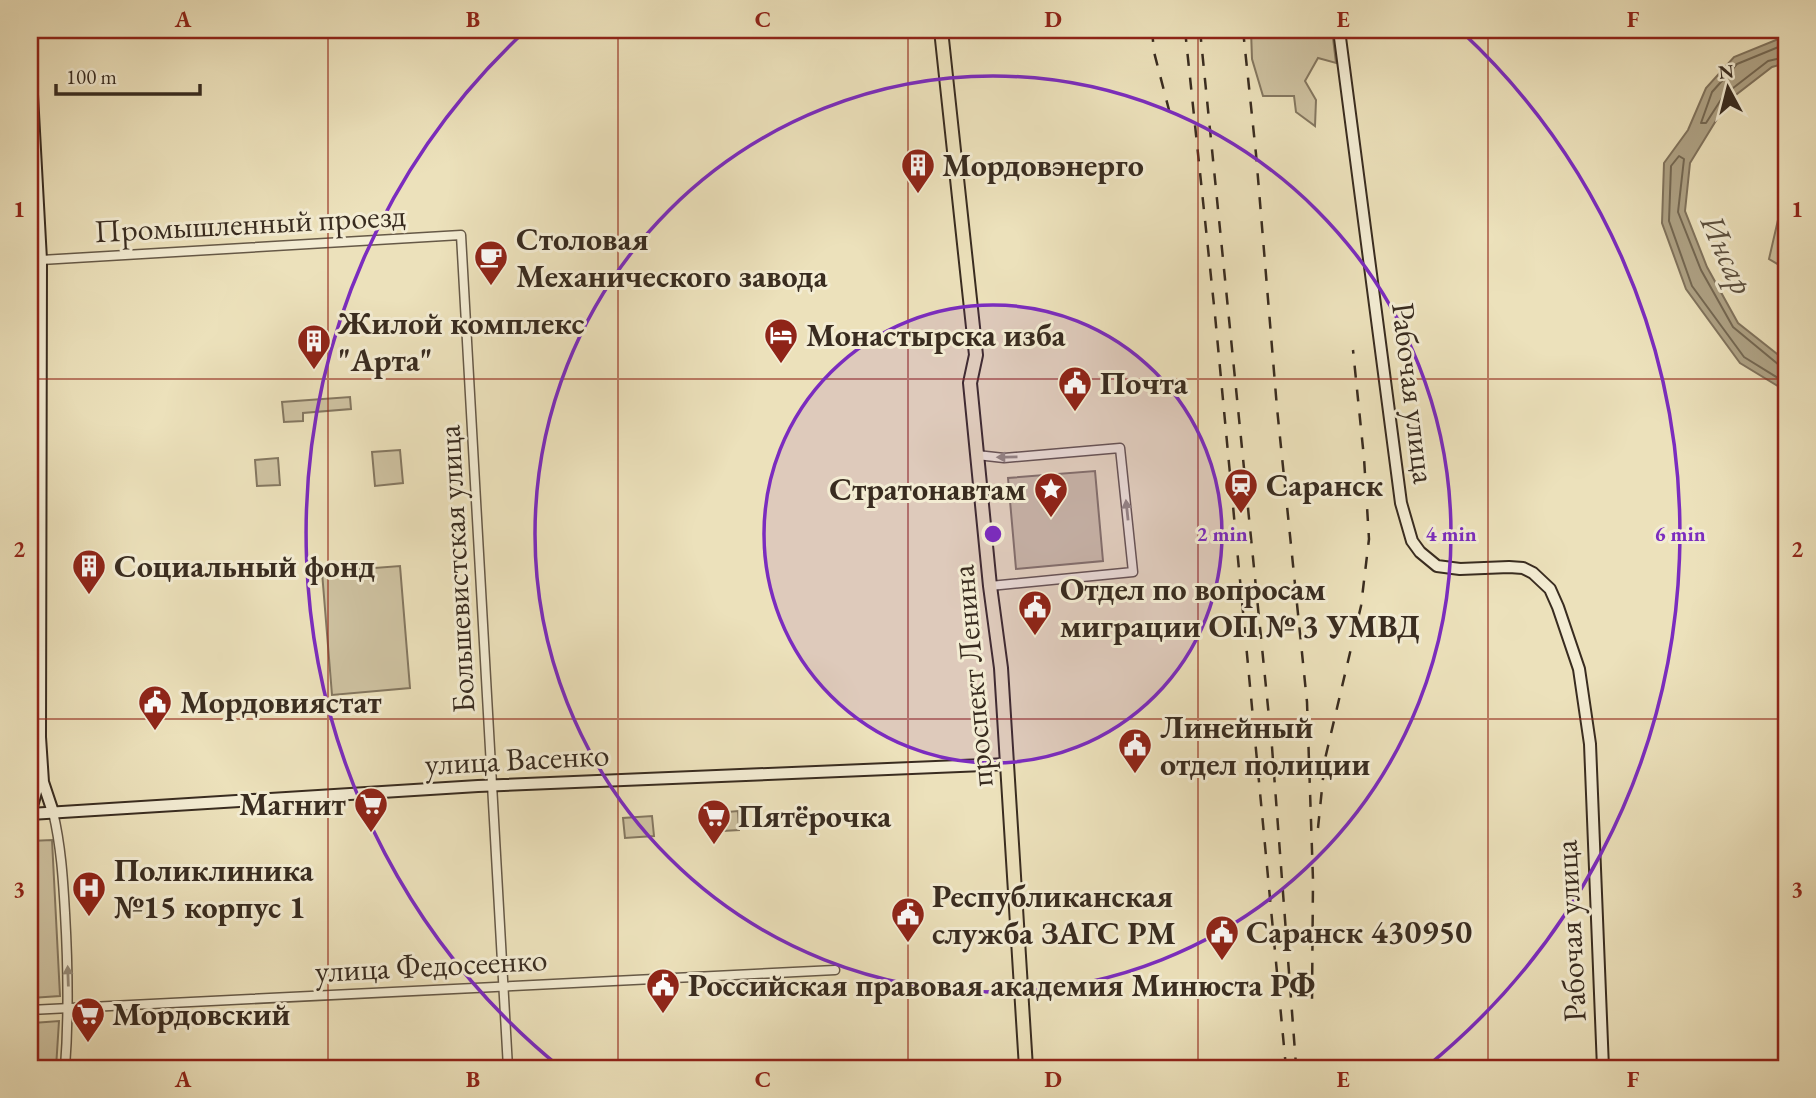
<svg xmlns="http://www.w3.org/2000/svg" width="1816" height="1098" viewBox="0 0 1816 1098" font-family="'EB Garamond',serif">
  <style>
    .green { fill: #cec2a1; stroke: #847760; stroke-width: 2 }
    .water { fill: #afa386; stroke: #80735d; stroke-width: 2 }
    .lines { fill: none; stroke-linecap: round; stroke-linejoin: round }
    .shore { stroke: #746853; stroke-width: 2 }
    .street-casing { stroke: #665947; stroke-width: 11 }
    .secondary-casing { stroke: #392c20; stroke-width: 14 }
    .primary-casing { stroke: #392c20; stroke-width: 16 }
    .street { stroke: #f3ecd3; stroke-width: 8 }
    .secondary { stroke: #f3ecd3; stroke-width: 10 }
    .primary { stroke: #ece1bb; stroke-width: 12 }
    .rail { stroke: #392c20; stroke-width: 2.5; stroke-dasharray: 12 12; stroke-linecap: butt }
    .oneway { fill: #968c7a }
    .grid { fill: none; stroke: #8f2418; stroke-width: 2; stroke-opacity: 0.55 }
    .ring { fill: none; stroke: #7b2cbf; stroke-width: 3.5 }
    .labels { text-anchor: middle; stroke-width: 6; stroke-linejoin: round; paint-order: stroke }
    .poi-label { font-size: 32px; font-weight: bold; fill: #392c20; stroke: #f3ecd3; text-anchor: start }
    .street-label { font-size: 32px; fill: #392c20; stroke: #f3ecd3 }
    .water-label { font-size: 33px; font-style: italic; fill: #5c503f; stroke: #f3ecd3 }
    .centre { fill: #7b2cbf; stroke: #f3ecd3; stroke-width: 3.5 }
    .ring-label { font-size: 21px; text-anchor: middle; font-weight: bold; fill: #7b2cbf; stroke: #f3ecd3; stroke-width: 6; stroke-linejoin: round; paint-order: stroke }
    .neatline { fill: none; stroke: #8f2418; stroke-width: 2.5 }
    .grid-label { font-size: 23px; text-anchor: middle; font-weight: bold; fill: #8f2418 }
  </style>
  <rect width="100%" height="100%" fill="#ece1bb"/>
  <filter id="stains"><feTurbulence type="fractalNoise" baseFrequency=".00286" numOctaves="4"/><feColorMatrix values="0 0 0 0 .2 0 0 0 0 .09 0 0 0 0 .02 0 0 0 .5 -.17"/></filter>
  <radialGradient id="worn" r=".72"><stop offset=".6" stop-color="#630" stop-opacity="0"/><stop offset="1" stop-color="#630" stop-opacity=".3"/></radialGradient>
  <g class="green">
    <path d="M1251 30H1332L1336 63 1318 58 1305 81 1316 100 1315 126 1296 112 1294 96H1263L1252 59Z"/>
    <path d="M1786 185V269L1769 259Z"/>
    <path d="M350 397 351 409 303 413V421L284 422 282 402Z"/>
    <path d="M400 450 403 483 375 486 372 452Z"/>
    <path d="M278 458 280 485 257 486 255 460Z"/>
    <path d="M1095 471 1103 561 1016 569 1008 478Z"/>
    <path d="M400 566 410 688 332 695 322 572Z"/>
    <path d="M738 811 739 830 706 832 705 814Z"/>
    <path d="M652 816 654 836 625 838 623 818Z"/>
    <path d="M52 840 60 996 31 998 30 841Z"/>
    <path d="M59 1021 56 1068H31L33 1023Z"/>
  </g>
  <path class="water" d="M1786 36V63L1772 67 1728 101 1690 163 1685 211 1707 267 1738 323 1786 361V391L1740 363 1686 289 1662 223 1664 163 1688 130 1706 88 1734 57Z"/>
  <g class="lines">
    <g class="shore">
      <path d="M1786 44 1737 64 1712 92 1701 123H1706L1724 95 1768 61 1786 57"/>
      <path d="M1786 366 1779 365 1733 327 1701 270 1678 212 1684 159 1679 156 1671 166 1669 221 1692 286 1744 357 1786 383"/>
    </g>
    <g class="street-casing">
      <g id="street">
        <path d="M41 260 461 235 508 1068"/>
        <path d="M977 455 1004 458 1120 448 1133 572 990 586"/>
        <path d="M53 812C61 846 63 878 65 913 68 965 69 1016 65 1068"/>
        <path d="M30 1010 835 970"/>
      </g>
    </g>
    <g class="secondary-casing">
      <g id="secondary">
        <path d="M1339 30 1401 503 1412 541 1420 552 1437 566 1460 569 1509 567 1523 568 1533 573 1550 589 1558 607 1579 669 1590 744 1603 1068"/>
        <path d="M30 58 41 260 40 737 43 782 53 812"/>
        <path d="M30 814 478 786 1008 764"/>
        <path d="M30 814 40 777"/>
      </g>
    </g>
    <g class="primary-casing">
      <path id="primary" d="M941 30 976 355 970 383 990 586 1001 668 1026 1068"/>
    </g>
    <use href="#street" class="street"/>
    <use href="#secondary" class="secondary"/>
    <use href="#primary" class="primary"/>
    <g class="rail">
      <path d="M1152 30 1154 52 1169 110"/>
      <path d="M1185 30 1215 315 1286 1068"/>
      <path d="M1200 30 1272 747 1296 1065"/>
      <path d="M1243 30 1256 154 1277 408 1307 702 1313 880 1312 1002"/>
      <path d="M1318 828 1325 759 1361 606 1369 539 1364 458 1353 350"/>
    </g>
  </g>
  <defs><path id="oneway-solid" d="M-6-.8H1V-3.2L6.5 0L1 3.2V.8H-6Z" transform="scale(1.75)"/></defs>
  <g class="oneway">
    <use href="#oneway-solid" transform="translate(1007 457) rotate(179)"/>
    <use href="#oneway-solid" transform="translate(1127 510) rotate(-96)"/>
    <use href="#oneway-solid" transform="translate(68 976) rotate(-92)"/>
  </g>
  <path class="grid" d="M328 30V1068M618 30V1068M908 30V1068M1198 30V1068M1488 30V1068M30 379H1786M30 719H1786"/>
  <circle cx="993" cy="534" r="229" fill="#7b2cbf" fill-opacity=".12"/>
  <g class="ring">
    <circle cx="993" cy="534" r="229"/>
    <circle cx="993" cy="534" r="458"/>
    <path d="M561 1068A687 687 0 0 1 524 32M1462 32A687 687 0 0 1 1425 1068"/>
  </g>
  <defs>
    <g id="building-pin" transform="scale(1.75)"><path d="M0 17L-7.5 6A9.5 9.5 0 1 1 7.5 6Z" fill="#8f2418" stroke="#f3ecd3"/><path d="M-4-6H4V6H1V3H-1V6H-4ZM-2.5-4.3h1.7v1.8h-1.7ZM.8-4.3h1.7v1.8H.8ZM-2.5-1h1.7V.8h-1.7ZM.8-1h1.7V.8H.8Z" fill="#fff"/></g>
    <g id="cafe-pin" transform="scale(1.75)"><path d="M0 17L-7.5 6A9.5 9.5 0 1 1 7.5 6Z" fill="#8f2418" stroke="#f3ecd3"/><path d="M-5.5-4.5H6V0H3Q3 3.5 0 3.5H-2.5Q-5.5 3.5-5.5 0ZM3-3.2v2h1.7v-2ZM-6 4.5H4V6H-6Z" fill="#fff"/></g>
    <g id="hotel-pin" transform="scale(1.75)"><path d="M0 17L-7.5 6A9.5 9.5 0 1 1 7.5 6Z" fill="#8f2418" stroke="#f3ecd3"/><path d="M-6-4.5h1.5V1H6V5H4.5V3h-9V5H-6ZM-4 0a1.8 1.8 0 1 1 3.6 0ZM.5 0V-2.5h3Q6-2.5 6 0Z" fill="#fff"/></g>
    <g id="civic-pin" transform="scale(1.75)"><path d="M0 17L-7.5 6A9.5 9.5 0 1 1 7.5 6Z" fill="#8f2418" stroke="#f3ecd3"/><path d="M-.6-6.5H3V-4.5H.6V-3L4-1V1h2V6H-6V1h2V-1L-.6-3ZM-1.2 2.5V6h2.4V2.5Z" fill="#fff"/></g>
    <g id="station-pin" transform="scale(1.75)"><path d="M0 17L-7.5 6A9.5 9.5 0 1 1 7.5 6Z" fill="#8f2418" stroke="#f3ecd3"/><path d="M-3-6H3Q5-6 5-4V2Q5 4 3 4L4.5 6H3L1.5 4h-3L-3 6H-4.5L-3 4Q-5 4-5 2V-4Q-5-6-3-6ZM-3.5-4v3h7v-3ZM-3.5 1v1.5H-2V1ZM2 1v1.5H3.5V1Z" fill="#fff"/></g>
    <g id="sight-pin" transform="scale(1.75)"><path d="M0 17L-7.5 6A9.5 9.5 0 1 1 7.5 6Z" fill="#8f2418" stroke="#f3ecd3"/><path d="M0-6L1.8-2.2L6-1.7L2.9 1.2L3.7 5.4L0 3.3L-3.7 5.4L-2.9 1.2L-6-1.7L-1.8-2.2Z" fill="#fff"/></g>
    <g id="supermarket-pin" transform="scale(1.75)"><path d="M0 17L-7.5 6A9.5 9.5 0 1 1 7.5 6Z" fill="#8f2418" stroke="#f3ecd3"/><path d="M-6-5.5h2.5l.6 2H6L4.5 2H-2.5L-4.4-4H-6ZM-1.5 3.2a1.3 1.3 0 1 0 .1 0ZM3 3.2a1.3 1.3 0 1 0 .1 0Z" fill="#fff"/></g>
    <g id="hospital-pin" transform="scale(1.75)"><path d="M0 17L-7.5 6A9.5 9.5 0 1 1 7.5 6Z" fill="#8f2418" stroke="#f3ecd3"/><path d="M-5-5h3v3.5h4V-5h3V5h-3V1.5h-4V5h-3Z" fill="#fff"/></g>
  </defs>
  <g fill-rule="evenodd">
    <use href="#building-pin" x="918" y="165"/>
    <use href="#cafe-pin" x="491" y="257"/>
    <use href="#hotel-pin" x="781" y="335"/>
    <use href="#building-pin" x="314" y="341"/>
    <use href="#civic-pin" x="1075" y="383"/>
    <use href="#station-pin" x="1241" y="485"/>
    <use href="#sight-pin" x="1051" y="489"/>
    <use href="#building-pin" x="89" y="566"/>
    <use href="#civic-pin" x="1035" y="607"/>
    <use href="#civic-pin" x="155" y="702"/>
    <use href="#civic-pin" x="1135" y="745"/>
    <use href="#supermarket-pin" x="371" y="804"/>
    <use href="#supermarket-pin" x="714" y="816"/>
    <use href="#hospital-pin" x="89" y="888"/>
    <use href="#civic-pin" x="908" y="914"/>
    <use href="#civic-pin" x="1222" y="932"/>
    <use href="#civic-pin" x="663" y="985"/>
    <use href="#supermarket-pin" x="88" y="1014"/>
  </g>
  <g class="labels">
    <g class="poi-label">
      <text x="942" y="176">Мордовэнерго</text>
      <text x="516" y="250">Столовая<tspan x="516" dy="37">Механического завода</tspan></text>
      <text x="338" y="334">Жилой комплекс<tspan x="338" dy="37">"Арта"</tspan></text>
      <text x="806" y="346">Монастырска изба</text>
      <text x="1100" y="394">Почта</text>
      <text x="1266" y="496">Саранск</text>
      <text x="1026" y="500" text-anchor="end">Стратонавтам</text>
      <text x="114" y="577">Социальный фонд</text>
      <text x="1060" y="600">Отдел по вопросам<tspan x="1060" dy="37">миграции ОП № 3 УМВД</tspan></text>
      <text x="180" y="713">Мордовиястат</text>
      <text x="1160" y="738">Линейный<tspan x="1160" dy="37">отдел полиции</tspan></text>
      <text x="346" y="815" text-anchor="end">Магнит</text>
      <text x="738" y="827">Пятёрочка</text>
      <text x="114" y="881">Поликлиника<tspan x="114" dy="37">№15 корпус 1</tspan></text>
      <text x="932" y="907">Республиканская<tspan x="932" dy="37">служба ЗАГС РМ</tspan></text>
      <text x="1246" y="943">Саранск 430950</text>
      <text x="688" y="996">Российская правовая академия Минюста РФ</text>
      <text x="112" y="1025">Мордовский</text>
    </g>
    <g class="street-label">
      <text transform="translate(250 223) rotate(-3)" y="11">Промышленный проезд</text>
      <text transform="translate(1414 393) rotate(83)" y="11">Рабочая улица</text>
      <text transform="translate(456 569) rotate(-93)" y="11">Большевистская улица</text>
      <text transform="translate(972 676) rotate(-95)" y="11">проспект Ленина</text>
      <text transform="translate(517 759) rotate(-3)" y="11">улица Васенко</text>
      <text transform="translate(1570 931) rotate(-93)" y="11">Рабочая улица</text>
      <text transform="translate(431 965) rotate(-3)" y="11">улица Федосеенко</text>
    </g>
    <g class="water-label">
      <text transform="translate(1728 254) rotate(66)" y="12">Инсар</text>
    </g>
  </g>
  <circle cx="993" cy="534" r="10" class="centre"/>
  <g class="ring-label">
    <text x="1222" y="541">2 min</text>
    <text x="1451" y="541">4 min</text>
    <text x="1680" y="541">6 min</text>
  </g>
  <rect width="1816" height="1098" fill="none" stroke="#ece1bb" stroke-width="77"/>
  <g transform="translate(1728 88) rotate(353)" stroke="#f3ecd3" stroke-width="5" paint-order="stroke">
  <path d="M0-5L12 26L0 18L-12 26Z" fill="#392c20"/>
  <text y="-10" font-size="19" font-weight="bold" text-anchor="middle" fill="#392c20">N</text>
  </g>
  <path d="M56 84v10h144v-10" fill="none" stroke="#392c20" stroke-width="3.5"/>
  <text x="66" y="84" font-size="21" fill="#392c20" stroke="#f3ecd3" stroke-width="5" paint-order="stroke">100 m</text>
  <rect x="38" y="38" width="1740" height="1022" class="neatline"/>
  <g class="grid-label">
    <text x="183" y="27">A</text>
    <text x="473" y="27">B</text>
    <text x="763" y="27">C</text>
    <text x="1053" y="27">D</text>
    <text x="1343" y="27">E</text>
    <text x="1633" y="27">F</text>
    <text x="19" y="217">1</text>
    <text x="1797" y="217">1</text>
    <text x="19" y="557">2</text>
    <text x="1797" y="557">2</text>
    <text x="19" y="897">3</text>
    <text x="1797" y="897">3</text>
    <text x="183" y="1087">A</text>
    <text x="473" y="1087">B</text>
    <text x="763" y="1087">C</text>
    <text x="1053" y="1087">D</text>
    <text x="1343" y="1087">E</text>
    <text x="1633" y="1087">F</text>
  </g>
  <rect width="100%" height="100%" filter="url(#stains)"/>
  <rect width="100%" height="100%" fill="url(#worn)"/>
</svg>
